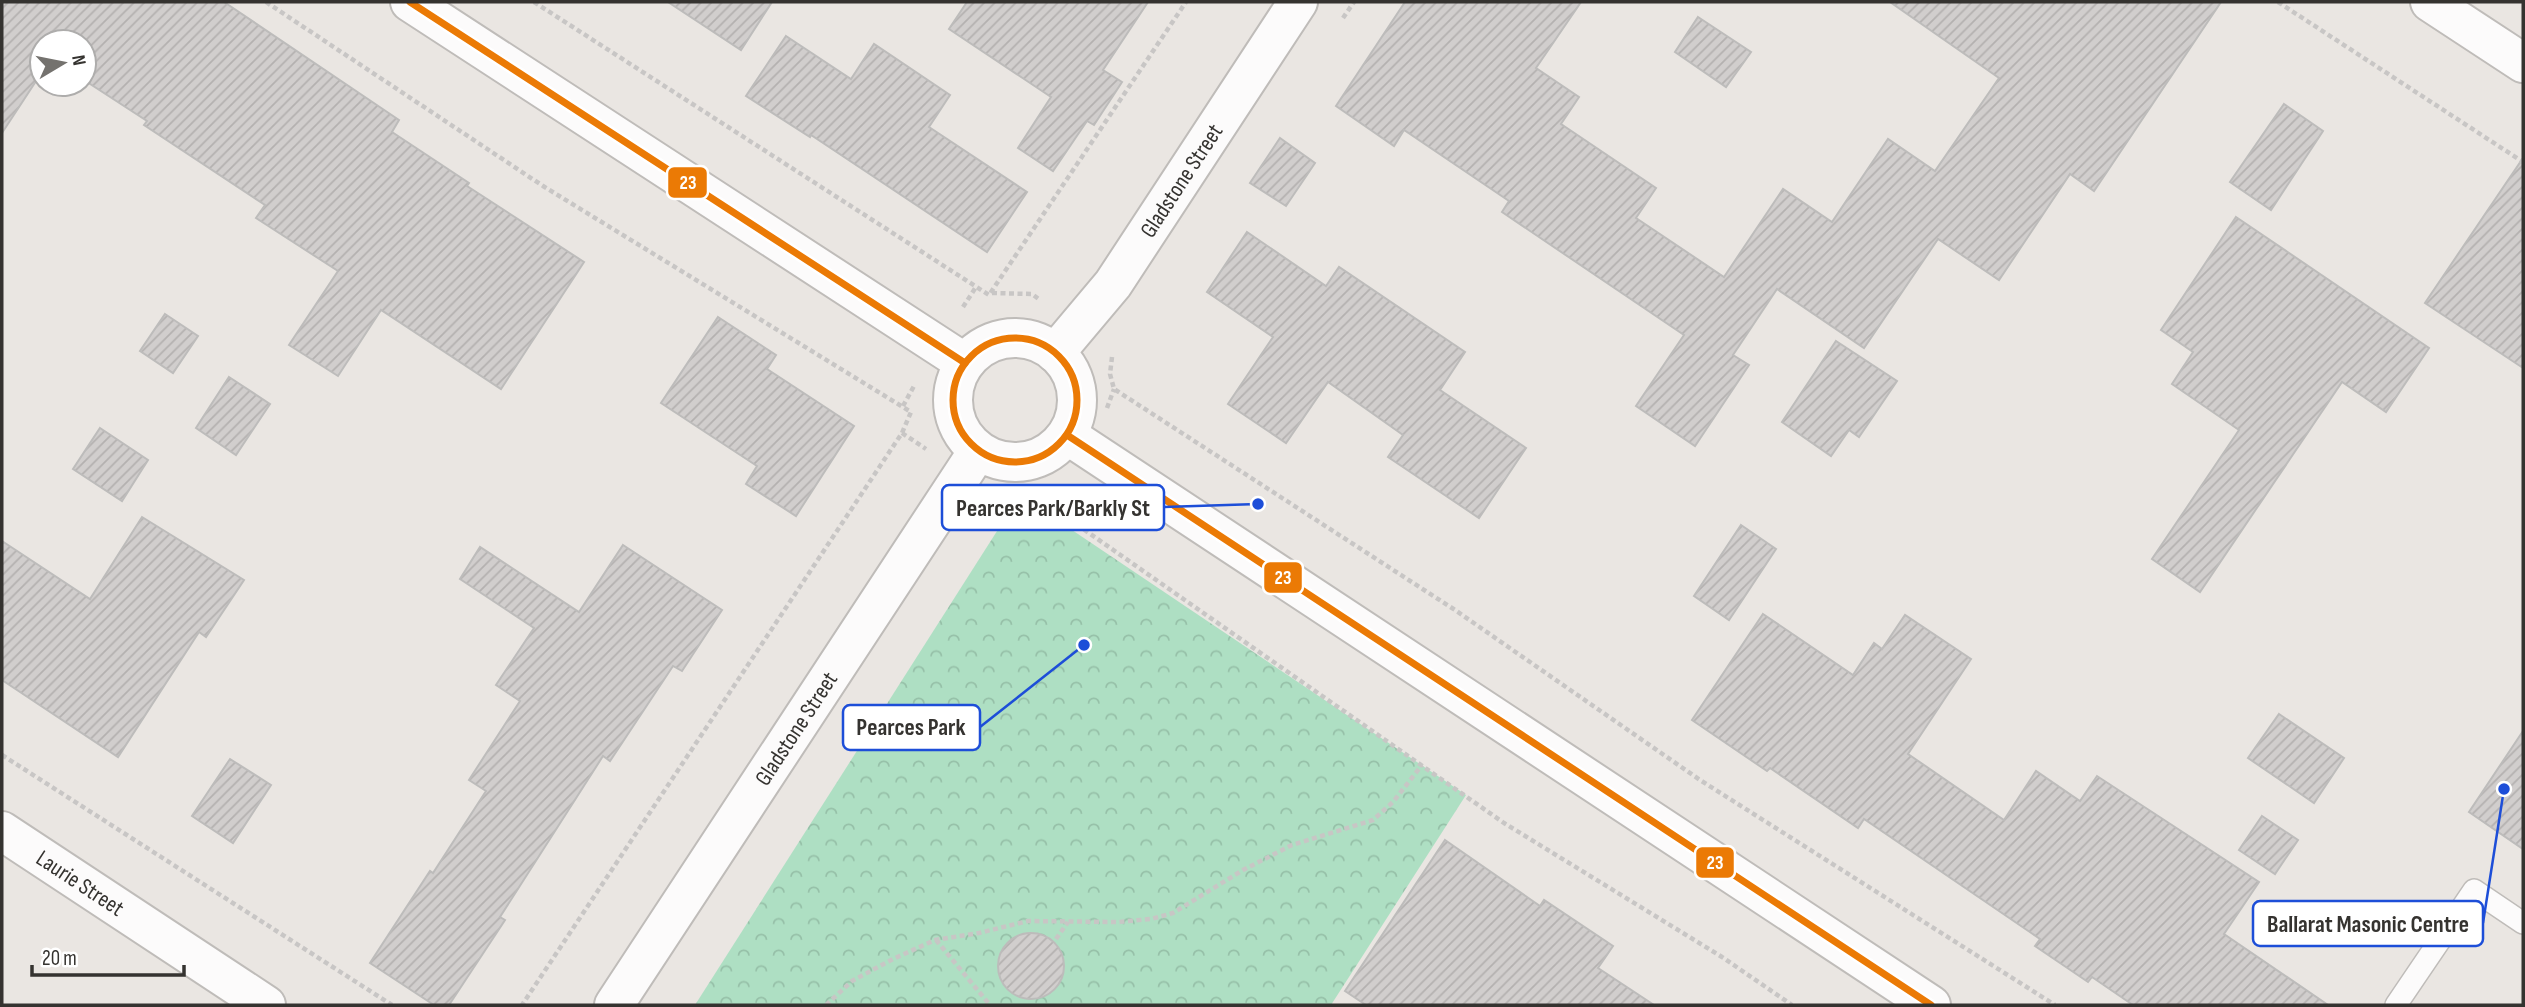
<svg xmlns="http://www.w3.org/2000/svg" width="2525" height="1007" viewBox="0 0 2525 1007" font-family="'Sofia Sans Condensed',sans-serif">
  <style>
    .park { fill: url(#park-crowns) }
    .building { fill: url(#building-hatch); stroke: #bdbcbb; stroke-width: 2 }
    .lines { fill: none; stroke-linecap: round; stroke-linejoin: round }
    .service-casing { stroke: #bfbcb9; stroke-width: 24 }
    .minor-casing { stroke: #bfbcb9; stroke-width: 42 }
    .secondary-casing { stroke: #bfbcb9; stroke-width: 42 }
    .path { stroke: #c8c6c5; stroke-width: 4.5; stroke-dasharray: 5 3.5; stroke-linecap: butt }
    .service { stroke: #fcfbfb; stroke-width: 21 }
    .minor { stroke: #fcfbfb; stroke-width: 38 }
    .secondary { stroke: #fcfbfb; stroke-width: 38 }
    .bus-1-casing { stroke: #fff; stroke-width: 12 }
    .bus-1 { stroke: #eb7a05; stroke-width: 7 }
    .labels { text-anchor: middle; stroke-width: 6; stroke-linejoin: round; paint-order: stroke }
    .street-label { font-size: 23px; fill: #353330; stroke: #fff }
    .leader { fill: none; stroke: #1d4ed8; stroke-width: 2.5 }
    .callout-dot { fill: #1d4ed8; stroke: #fff; stroke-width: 2.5 }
    .callout { fill: #fff; stroke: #1d4ed8; stroke-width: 2.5 }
    .callout-label { font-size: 24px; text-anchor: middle; font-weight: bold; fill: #353330 }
    .line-badge { stroke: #fff; stroke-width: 2.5 }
    .badge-label { font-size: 19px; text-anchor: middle; font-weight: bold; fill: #fff }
  </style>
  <defs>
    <pattern id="park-crowns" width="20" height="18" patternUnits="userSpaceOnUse" patternTransform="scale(1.75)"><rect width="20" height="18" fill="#aedfc3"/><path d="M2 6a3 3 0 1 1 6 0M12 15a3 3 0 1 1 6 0" fill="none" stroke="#96c0a8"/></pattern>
    <pattern id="building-hatch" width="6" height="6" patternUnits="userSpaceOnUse" patternTransform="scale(1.75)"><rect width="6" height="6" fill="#d1cecd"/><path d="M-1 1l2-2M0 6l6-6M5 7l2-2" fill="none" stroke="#b4b1b0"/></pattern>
  </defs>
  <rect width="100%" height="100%" fill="#eae6e2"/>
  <path class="park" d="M1020 495 1466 795 1331 1005H695Z"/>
  <g class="building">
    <path d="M2 2H224L399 120 392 132 469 183 467 186 584 262 501 389 381 310 338 376 289 345 338 271 256 218 265 205 144 125 147 121 84 80V42H42V72L2 133Z"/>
    <path d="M668 2H772L741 50Z"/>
    <path d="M967 2H1148L1103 70 1122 82 1094 125 1087 121 1053 171 1018 148 1051 97 949 29Z"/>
    <path d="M1405 2H1581L1536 68 1579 97 1561 124 1656 188 1636 218 1724 277 1783 189 1832 222 1888 139 1935 171 1999 78 1890 2H2221L2094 191 2070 174 1999 280 1938 239 1864 348 1777 289 1733 355 1749 365 1695 446 1636 406 1684 335 1502 212 1509 201 1404 130 1394 146 1336 106Z"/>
    <path d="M1698 17 1751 52 1726 87 1675 52Z"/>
    <path d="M786 36 851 79 874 44 950 95 929 127 1027 192 987 252 811 135 810 137 746 96Z"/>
    <path d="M2284 104 2323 131 2271 210 2230 182Z"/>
    <path d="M1280 138 1315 163 1286 206 1250 183Z"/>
    <path d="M2523 158V368L2425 303Z"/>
    <path d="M2236 217 2429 348 2386 412 2342 382 2200 592 2152 559 2239 430 2172 384 2193 352 2161 330Z"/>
    <path d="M1247 232 1326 286 1339 267 1465 352 1440 390 1526 448 1479 518 1388 457 1403 435 1328 382 1286 443 1228 404 1273 337 1207 292Z"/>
    <path d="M165 314 198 336 173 373 140 351Z"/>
    <path d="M718 317 776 355 767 369 854 426 796 516 746 484 757 466 661 403Z"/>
    <path d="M1836 341 1897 381 1859 437 1849 430 1831 456 1782 422Z"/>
    <path d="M229 377 270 404 236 455 196 428Z"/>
    <path d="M100 428 148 460 122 501 73 469Z"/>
    <path d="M142 517 244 580 206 637 199 632 118 757 2 680V541L90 599Z"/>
    <path d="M1741 525 1776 549 1729 620 1694 596Z"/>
    <path d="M623 545 722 610 682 671 673 666 610 761 603 756 500 917 505 920 449 1005H434L370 963 430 871 433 873 486 791 469 780 520 701 496 685 534 628 460 579 480 547 579 612Z"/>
    <path d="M1763 614 1853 675 1874 643 1882 649 1905 615 1971 659 1908 754 2004 820 2036 771 2080 801 2097 776 2259 882 2224 934 2328 1005H2133L2092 977 2088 982 2035 946 2040 939 1864 819 1858 828 1770 768 1767 771 1692 720Z"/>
    <path d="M2279 714 2344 758 2314 803 2248 758Z"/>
    <path d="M2523 731V849L2469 812Z"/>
    <path d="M230 759 271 785 233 843 192 816Z"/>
    <path d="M2262 816 2298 840 2275 874 2239 850Z"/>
    <path d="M1445 840 1540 906 1544 900 1613 946 1598 968 1654 1005H1366L1345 991Z"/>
    <circle cx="1031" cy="966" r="33"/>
  </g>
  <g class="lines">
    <g class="service-casing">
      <path id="service" d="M2396 1005 2474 890 2523 923"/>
    </g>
    <g class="minor-casing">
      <g id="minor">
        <path d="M2430 2 2523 63"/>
        <path id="s1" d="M1055 353 1113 284 1298 2"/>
        <path id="s2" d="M2 831 266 1005"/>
        <path id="s3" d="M614 1005 978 451"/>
      </g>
    </g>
    <g class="secondary-casing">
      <g id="secondary">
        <path d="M410 2 965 363"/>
        <circle cx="1015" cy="400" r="62"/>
        <path d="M1067 435 1931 1005"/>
      </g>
    </g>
    <g class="path">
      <path d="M266 2 543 186 911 412 902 433 522 1005"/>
      <path d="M534 2 989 295 1186 2"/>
      <path d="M2278 2 2523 162"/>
      <path d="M1343 18 1354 2"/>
      <path d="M992 293 1032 294 1040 300"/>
      <path d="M963 307 976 287"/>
      <path d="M1112 357 1110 374 1114 389 1455 610 1700 780 2055 1005"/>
      <path d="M903 406 914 386"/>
      <path d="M1107 408 1114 389"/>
      <path d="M902 433 926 449"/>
      <path d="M998 501 1027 519 1056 510 1069 488"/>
      <path d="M1056 510 1504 823 1722 957 1792 1005"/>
      <path d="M2 755 392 1005"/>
      <path d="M1056 939 1068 922"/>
      <path d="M936 940 990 1005"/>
      <path d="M826 1005 852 981 893 959 935 940 979 933 1028 921 1118 922 1151 919 1173 913 1243 870 1292 845 1373 820 1393 802 1422 765"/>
    </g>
    <use href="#service" class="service"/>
    <use href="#minor" class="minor"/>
    <use href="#secondary" class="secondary"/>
    <g class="bus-1-casing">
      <g id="bus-1">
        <path d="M410 2 965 363"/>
        <circle cx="1015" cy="400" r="62"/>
        <path d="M1067 435 1931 1005"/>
      </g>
    </g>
    <use href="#bus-1" class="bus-1"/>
  </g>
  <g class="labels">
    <g class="street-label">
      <text dy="8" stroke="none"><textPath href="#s1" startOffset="214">Gladstone Street</textPath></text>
      <text dy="8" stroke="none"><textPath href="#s3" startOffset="331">Gladstone Street</textPath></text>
      <text dy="8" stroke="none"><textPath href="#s2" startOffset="94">Laurie Street</textPath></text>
    </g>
  </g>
  <path class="leader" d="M1258 504L1164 507M1084 645L980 727M2504 789L2483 923"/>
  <g class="callout-dot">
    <circle cx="1258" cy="504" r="7"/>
    <circle cx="1084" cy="645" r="7"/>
    <circle cx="2504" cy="789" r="7"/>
  </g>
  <g class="callout">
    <rect x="942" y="485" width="222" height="45" rx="7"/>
    <rect x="843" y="705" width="137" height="45" rx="7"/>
    <rect x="2253" y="901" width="230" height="45" rx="7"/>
  </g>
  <g class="callout-label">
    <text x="1053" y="516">Pearces Park/Barkly St</text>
    <text x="911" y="735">Pearces Park</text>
    <text x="2368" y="932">Ballarat Masonic Centre</text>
  </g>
  <g class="line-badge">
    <rect x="667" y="166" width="41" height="33" rx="7" fill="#eb7a05"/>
    <rect x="1263" y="561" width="40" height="33" rx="7" fill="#eb7a05"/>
    <rect x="1695" y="846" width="40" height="33" rx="7" fill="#eb7a05"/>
  </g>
  <g class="badge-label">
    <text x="688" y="189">23</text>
    <text x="1283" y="584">23</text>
    <text x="1715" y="869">23</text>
  </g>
  <rect width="2525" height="1007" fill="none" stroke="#353330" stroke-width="7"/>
  <g transform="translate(63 63) rotate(80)"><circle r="33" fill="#ffffff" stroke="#aeadac" stroke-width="2"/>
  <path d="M0-5L12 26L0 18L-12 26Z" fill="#74726e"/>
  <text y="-10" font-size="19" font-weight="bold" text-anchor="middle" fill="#353330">N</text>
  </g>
  <path d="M32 965v10h152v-10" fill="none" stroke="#353330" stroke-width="3.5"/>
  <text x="42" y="965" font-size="21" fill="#353330" stroke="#ffffff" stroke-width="5" paint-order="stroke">20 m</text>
</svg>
